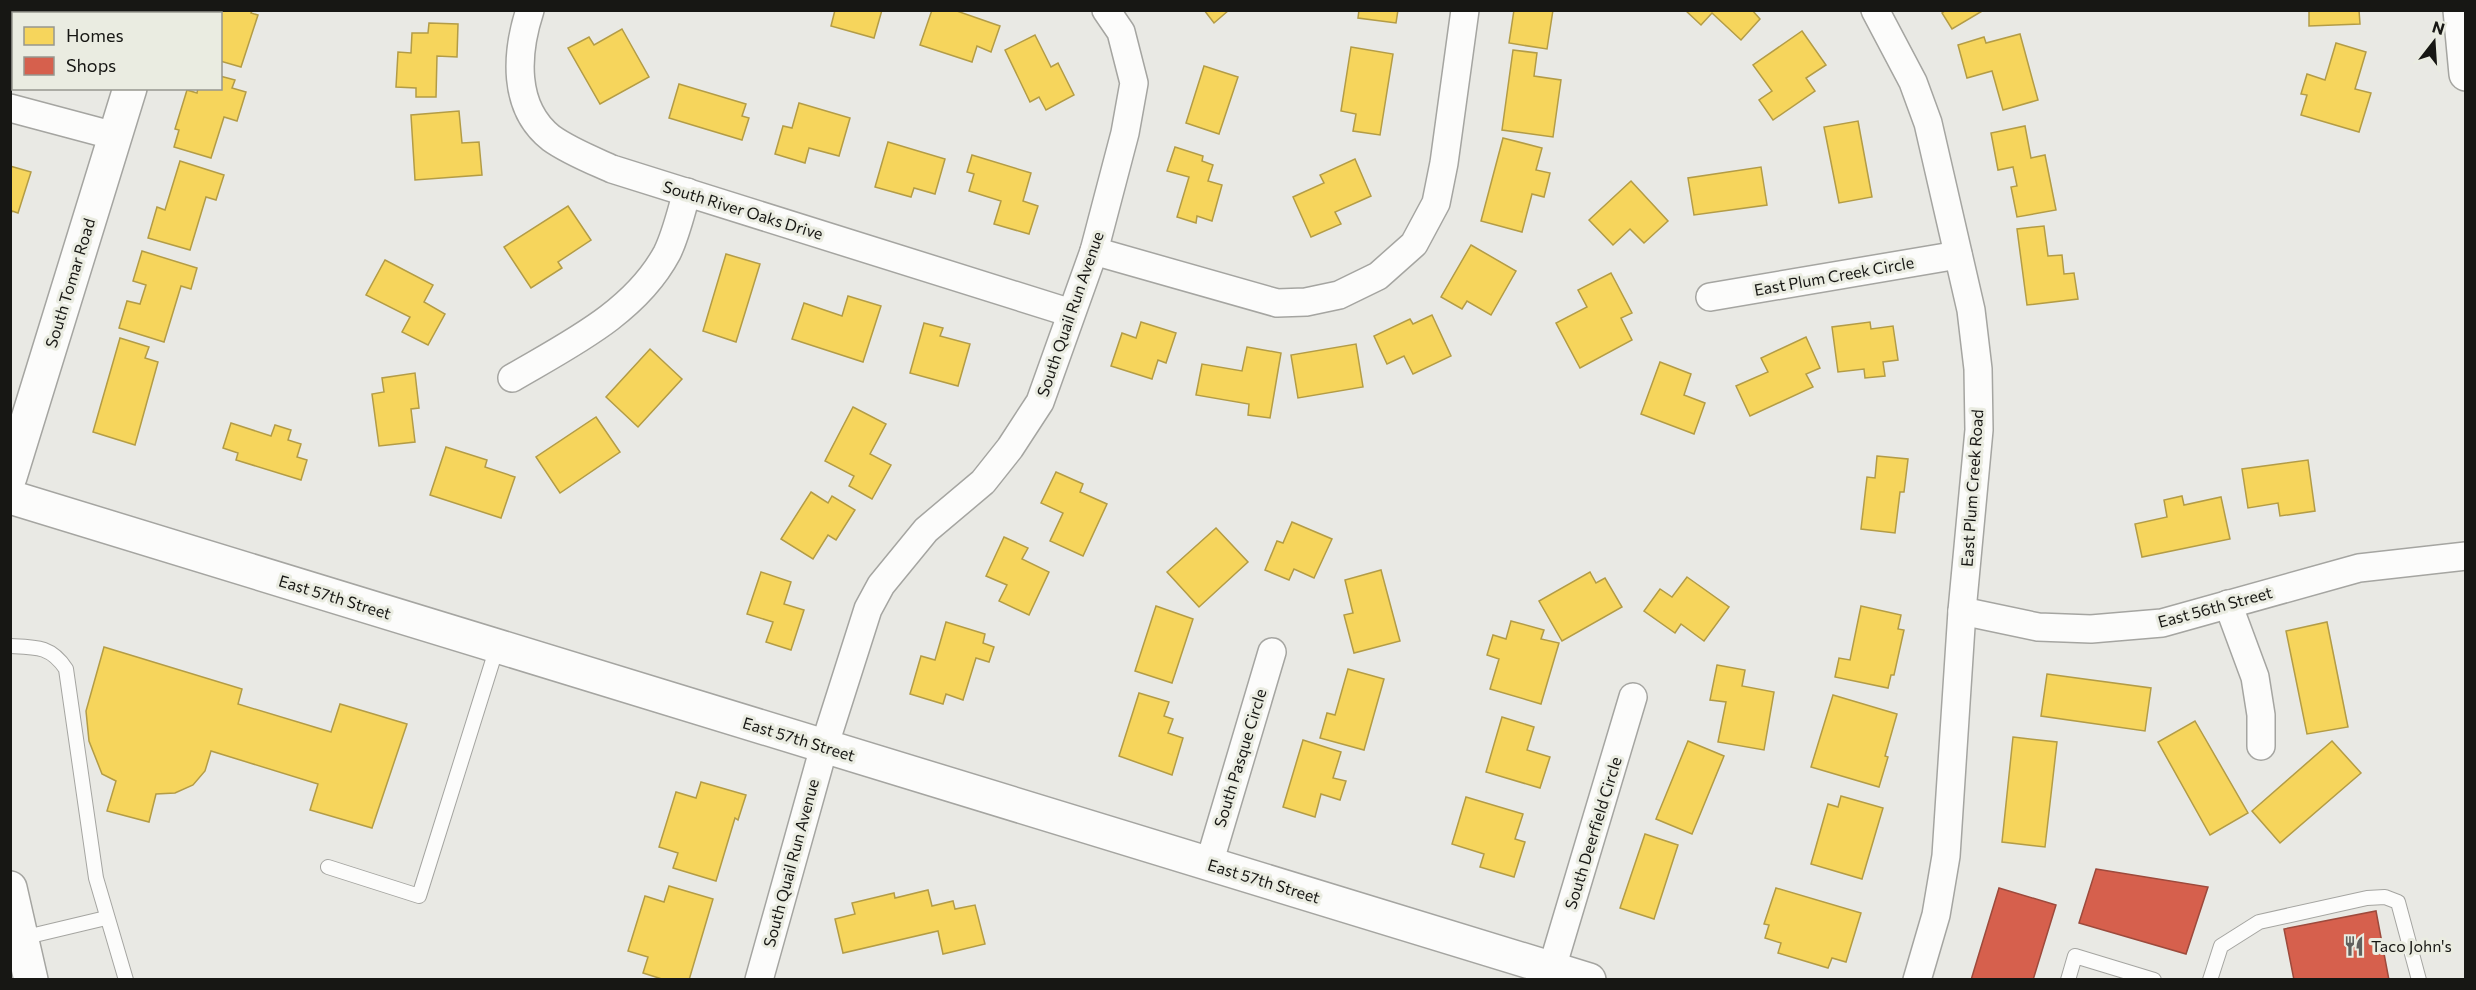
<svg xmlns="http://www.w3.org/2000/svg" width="2476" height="990" viewBox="0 0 2476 990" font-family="Commissioner,sans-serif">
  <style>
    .homes { fill: #f6d55c; stroke: #b39c46; stroke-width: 1.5 }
    .shops { fill: #d6604d; stroke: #9d4a3c; stroke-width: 1.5 }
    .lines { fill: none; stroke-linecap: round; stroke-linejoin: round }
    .service-casing { stroke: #a5a5a1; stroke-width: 16 }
    .minor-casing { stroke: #a5a5a1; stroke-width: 30 }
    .tertiary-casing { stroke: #a5a5a1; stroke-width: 36 }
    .secondary-casing { stroke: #a5a5a1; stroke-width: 36 }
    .service { stroke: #fcfcfb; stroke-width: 14 }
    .minor { stroke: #fcfcfb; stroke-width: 27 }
    .tertiary { stroke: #fcfcfb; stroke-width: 33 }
    .secondary { stroke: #fcfcfb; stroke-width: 33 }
    .labels { text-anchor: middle; stroke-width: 6; stroke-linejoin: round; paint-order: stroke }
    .street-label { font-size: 16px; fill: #171714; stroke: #eaece1 }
    .poi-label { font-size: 16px; fill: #171714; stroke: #eaece1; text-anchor: start }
  </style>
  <rect width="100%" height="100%" fill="#e9e9e4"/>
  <g class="homes">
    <path d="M25 10H73L72 14H24Z"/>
    <path d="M215 10H252L251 13 258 15 241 67 220 61V14H214Z"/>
    <path d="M835 10H882L874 38 831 26Z"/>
    <path d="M932 10H954L1000 26 991 52 977 46 972 62 920 45Z"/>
    <path d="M1204 10H1229L1214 23Z"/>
    <path d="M1359 10H1398L1396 23 1358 18Z"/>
    <path d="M1514 10H1553L1547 49 1509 43Z"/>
    <path d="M1685 10H1752L1760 19 1741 40 1712 13 1701 25Z"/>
    <path d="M1946 10H1984L1952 29 1942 13Z"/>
    <path d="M2309 10H2359L2360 24 2309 26Z"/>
    <path d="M429 23 458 24 457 57 437 56 436 97H416V88L396 87 398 52 411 53 412 33H428Z"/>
    <path d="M622 29 649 77 600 104 568 48 589 37 594 45Z"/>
    <path d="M1802 31 1826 65 1806 78 1815 91 1773 120 1759 100 1772 91 1753 65Z"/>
    <path d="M2020 34 2038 100 2003 110 1992 71 1967 78 1958 45 1984 37 1986 43Z"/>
    <path d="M1035 35 1051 67 1058 63 1074 95 1046 110 1039 97 1030 102 1005 50Z"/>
    <path d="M2336 43 2366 52 2355 89 2371 93 2359 132 2301 115 2307 95 2301 94 2307 74 2325 80Z"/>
    <path d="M1351 47 1393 54 1380 135 1353 131 1356 114 1341 111Z"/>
    <path d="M1513 50 1537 53 1534 76 1561 80 1553 137 1502 130Z"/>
    <path d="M1204 66 1238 77 1219 134 1186 123Z"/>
    <path d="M220 76 235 80 232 88 246 92 237 121 224 117 211 158 174 147 179 130 175 129 187 90 197 93 198 88H220Z"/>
    <path d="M679 84 746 104 742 116 749 118 742 140 669 118Z"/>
    <path d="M799 103 850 118 839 156 809 148 805 163 775 154 783 126 792 128Z"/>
    <path d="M459 111 462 143 479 142 482 175 415 180 411 115Z"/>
    <path d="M1858 121 1872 197 1839 203 1824 127Z"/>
    <path d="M2025 126 2031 158 2045 155 2056 210 2017 217 2011 187 2017 186 2013 167 1998 170 1991 133Z"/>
    <path d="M1503 138 1542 148 1536 170 1550 173 1544 197 1532 194 1522 232 1481 221Z"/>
    <path d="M888 142 945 159 935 194 914 188 911 197 875 187Z"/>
    <path d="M1175 147 1203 156 1202 161 1213 165 1208 181 1222 185 1212 221 1197 216 1196 223 1177 217 1189 177 1167 171Z"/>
    <path d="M972 155 1031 173 1023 201 1038 206 1029 234 994 224 1001 201 969 191 974 174 967 172Z"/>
    <path d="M1355 159 1371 196 1335 212 1341 224 1311 237 1293 197 1324 183 1320 175Z"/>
    <path d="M180 161 224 175 216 200 206 197 190 250 148 238 157 207 165 210Z"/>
    <path d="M10 166 31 172 18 213 12 211 10 217Z"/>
    <path d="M1761 167 1767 205 1694 215 1688 178Z"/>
    <path d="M1631 181 1668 221 1644 243 1630 229 1613 245 1589 220Z"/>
    <path d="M568 206 591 240 558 262 562 268 531 288 504 247Z"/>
    <path d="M2044 226 2048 256 2062 255 2064 274 2074 273 2078 299 2027 305 2017 229Z"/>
    <path d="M1471 245 1516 271 1491 315 1467 301 1462 309 1441 297Z"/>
    <path d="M142 251 197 268 191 289 181 286 164 342 119 328 127 301 140 304 146 285 133 281Z"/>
    <path d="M726 254 760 264 736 342 703 331Z"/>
    <path d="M385 260 433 285 424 302 445 314 428 345 402 332 410 317 366 295Z"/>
    <path d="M1611 273 1632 313 1621 318 1632 340 1580 368 1556 323 1587 307 1578 290Z"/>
    <path d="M848 296 881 306 863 362 792 339 804 303 842 316Z"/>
    <path d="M1432 315 1451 356 1413 374 1404 356 1387 364 1374 336 1410 319 1413 324Z"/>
    <path d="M1141 322 1176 333 1166 363 1158 360 1152 379 1111 366 1122 333 1136 338Z"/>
    <path d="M1870 322 1871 329 1893 326 1898 360 1883 362 1885 376 1865 378 1864 369 1838 372 1832 327Z"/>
    <path d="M924 323 943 328 940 336 970 344 958 386 910 373Z"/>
    <path d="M1806 337 1820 368 1806 374 1813 387 1750 416 1736 386 1768 372 1761 358Z"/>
    <path d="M120 338 149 347 145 358 158 362 135 445 93 432Z"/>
    <path d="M1356 344 1363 387 1298 398 1291 355Z"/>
    <path d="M1247 347 1281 353 1270 418 1248 415 1249 404 1196 395 1202 364 1242 371Z"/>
    <path d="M650 349 682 379 638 427 606 397Z"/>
    <path d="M1660 362 1691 374 1684 395 1705 403 1694 434 1641 414Z"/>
    <path d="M415 373 419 408 411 409 415 442 379 446 372 394 384 392 382 378Z"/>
    <path d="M853 407 886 424 870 454 891 465 872 499 849 486 854 476 825 461Z"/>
    <path d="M596 417 620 452 560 493 536 457Z"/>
    <path d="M231 423 271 436 275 425 291 430 288 440 301 444 297 457 307 460 301 480 236 460 238 453 223 448Z"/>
    <path d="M446 447 487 460 485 467 515 477 501 518 430 495Z"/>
    <path d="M1877 456 1908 459 1904 492H1900L1895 533 1861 529 1867 477 1875 478Z"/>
    <path d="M2308 460 2315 511 2280 516 2278 503 2248 508 2242 469Z"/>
    <path d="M1056 472 1083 484 1080 492 1107 504 1083 556 1050 541 1063 513 1041 503Z"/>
    <path d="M811 492 828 503 832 496 855 510 836 540 828 535 813 559 781 539Z"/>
    <path d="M2182 496 2184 505 2221 497 2230 539 2142 557 2135 524 2167 517 2164 500Z"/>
    <path d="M1292 522 1332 539 1314 578 1294 569 1289 580 1265 570 1277 541 1283 543Z"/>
    <path d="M1216 528 1248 562 1199 607 1167 572Z"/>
    <path d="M1004 537 1028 548 1022 559 1049 572 1029 615 999 601 1007 585 986 576Z"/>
    <path d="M1381 570 1400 641 1354 653 1344 615 1353 613 1345 580Z"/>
    <path d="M761 572 791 582 784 604 804 610 791 650 766 642 773 622 747 614Z"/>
    <path d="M1590 572 1596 583 1605 578 1622 607 1562 641 1539 601Z"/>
    <path d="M1687 577 1729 607 1704 641 1681 624 1675 633 1644 611 1660 589 1672 597Z"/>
    <path d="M1156 606 1193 619 1172 683 1135 671Z"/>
    <path d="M1861 606 1901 615 1898 629 1904 630 1894 675H1891L1888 688 1835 677 1839 658 1850 660Z"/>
    <path d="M1511 621 1544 630 1541 639 1559 643 1541 704 1490 689 1499 659 1487 655 1493 635 1506 639Z"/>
    <path d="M946 622 985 634 983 643 994 647 989 662 976 658 963 700 946 694 943 704 910 694 921 656 935 660Z"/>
    <path d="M2327 622 2348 727 2307 734 2286 631Z"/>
    <path d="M104 647 242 689 238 704 331 732 340 704 407 724 372 828 310 810 318 784 211 751 205 771 193 785 175 793 156 794 149 822 107 811 116 781 102 774 89 741 86 711Z"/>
    <path d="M1717 665 1745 670 1742 686 1774 692 1764 750 1718 742 1726 702 1710 700Z"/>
    <path d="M1348 669 1384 679 1364 750 1320 738 1327 713 1335 715Z"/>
    <path d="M2047 674 2151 688 2145 731 2041 716Z"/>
    <path d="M1139 693 1169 702 1164 716 1173 719 1168 733 1183 738 1172 775 1119 756Z"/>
    <path d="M1833 695 1897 714 1885 756 1888 757 1879 787 1811 767Z"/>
    <path d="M1502 717 1534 727 1527 750 1550 757 1540 788 1486 772Z"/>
    <path d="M2195 721 2248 813 2210 835 2158 742Z"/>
    <path d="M2013 737 2057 742 2045 847 2002 842Z"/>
    <path d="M1303 740 1341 752 1333 778 1346 781 1340 800 1321 794 1315 817 1283 807Z"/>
    <path d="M1688 741 1724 756 1692 834 1656 819Z"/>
    <path d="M2332 741 2361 773 2280 843 2252 811Z"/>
    <path d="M701 782 746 795 738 820 735 818 716 881 673 868 678 853 659 847 676 792 696 798Z"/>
    <path d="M1841 796 1883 808 1862 879 1811 864 1828 804 1838 807Z"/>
    <path d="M1466 797 1523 814 1515 839 1525 842 1514 877 1480 867 1484 854 1452 844Z"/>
    <path d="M1645 834 1678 845 1654 919 1620 908Z"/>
    <path d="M669 886 713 899 689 980H665L643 973 648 957 628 951 645 896 664 902Z"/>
    <path d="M1776 888 1861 913 1846 962 1832 958 1828 968 1778 953 1781 943 1765 938 1769 925 1764 924Z"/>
    <path d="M928 890 932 906 953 901 955 909 975 905 985 944 943 954 938 931 843 953 835 919 855 914 852 903 894 893 895 898Z"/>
  </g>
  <g class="shops">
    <path d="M2096 869 2208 887 2186 954 2079 923Z"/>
    <path d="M1999 888 2056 905 2033 980H1971Z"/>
    <path d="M2376 911 2389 980H2294L2284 929Z"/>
  </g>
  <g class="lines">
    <g class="service-casing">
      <g id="service">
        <path d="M10 646C36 647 51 646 66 669L96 878 126 980"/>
        <path d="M328 867 419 896 497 647"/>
        <path d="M22 938 106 918"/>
        <path d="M2068 980 2075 956 2154 980"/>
        <path d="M2210 980 2221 946 2259 922 2367 898 2385 897 2398 902 2419 980"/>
      </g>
    </g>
    <g class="minor-casing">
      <g id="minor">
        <path d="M530 10C516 53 512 107 551 138 569 151 592 160 612 169L1071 313"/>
        <path d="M1875 10 1913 82 1928 123 1971 310 1978 369 1979 430 1962 611 1946 856 1936 915 1917 980"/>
        <path d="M10 108 115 136"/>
        <path d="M1094 251 1277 303 1306 302 1339 295 1378 276 1414 244 1436 203 1444 163 1465 10"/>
        <path d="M1710 297 1958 255"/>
        <path d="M512 378C568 345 635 313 667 253 676 235 681 212 687 192"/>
        <path d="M2228 604 2255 677 2261 715V746"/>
        <path d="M1962 611 2038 627 2091 629 2162 623 2359 568 2466 556"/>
        <path d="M1209 864 1272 652"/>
        <path d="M1552 968 1633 697"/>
        <path d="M759 980 824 747 868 609 881 585 926 530 983 482 1010 448 1040 402 1094 251 1125 133 1134 83 1121 32 1106 10"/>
      </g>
    </g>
    <g class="tertiary-casing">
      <g id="tertiary">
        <path d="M155 14 156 10"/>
        <path d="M10 477 130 88"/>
        <path d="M10 888 31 980"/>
      </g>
    </g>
    <g class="secondary-casing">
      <g id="secondary">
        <path d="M2460 10 2466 74"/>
        <path d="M10 497 1589 980"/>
      </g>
    </g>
    <use href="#service" class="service"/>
    <use href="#minor" class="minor"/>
    <use href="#tertiary" class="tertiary"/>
    <use href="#secondary" class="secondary"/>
  </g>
  <defs>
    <g id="restaurant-bare" transform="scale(1.62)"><path d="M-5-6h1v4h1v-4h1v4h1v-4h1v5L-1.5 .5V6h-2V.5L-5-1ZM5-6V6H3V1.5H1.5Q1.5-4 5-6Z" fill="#60605d" stroke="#eaece1" stroke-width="2.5" paint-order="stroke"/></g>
  </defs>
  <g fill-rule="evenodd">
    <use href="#restaurant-bare" x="2354" y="946"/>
  </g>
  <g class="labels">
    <g class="street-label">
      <text transform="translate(743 210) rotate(17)" y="6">South River Oaks Drive</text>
      <text transform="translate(1834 276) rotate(-10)" y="6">East Plum Creek Circle</text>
      <text transform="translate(70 283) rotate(-73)" y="6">South Tomar Road</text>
      <text transform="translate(1070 314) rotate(-71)" y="6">South Quail Run Avenue</text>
      <text transform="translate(1972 488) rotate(-86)" y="6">East Plum Creek Road</text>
      <text transform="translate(335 597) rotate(17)" y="6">East 57th Street</text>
      <text transform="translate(2215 607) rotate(-15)" y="6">East 56th Street</text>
      <text transform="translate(799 739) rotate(17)" y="6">East 57th Street</text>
      <text transform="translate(1240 758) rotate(-73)" y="6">South Pasque Circle</text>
      <text transform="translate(1593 833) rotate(-73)" y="6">South Deerfield Circle</text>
      <text transform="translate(791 863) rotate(-75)" y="6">South Quail Run Avenue</text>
      <text transform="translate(1264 881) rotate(17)" y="6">East 57th Street</text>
    </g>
    <g class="poi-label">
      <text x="2371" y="952">Taco John's</text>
    </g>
  </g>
  <rect width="2476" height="990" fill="none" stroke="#171714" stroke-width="24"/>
  <rect x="12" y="12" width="210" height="78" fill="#eaece1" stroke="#96978f" stroke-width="1.5"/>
  <rect x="24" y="27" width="30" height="18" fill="#f6d55c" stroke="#96978f" stroke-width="1.5"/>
  <text x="66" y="42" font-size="18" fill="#171714">Homes</text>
  <rect x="24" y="57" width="30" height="18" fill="#d6604d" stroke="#96978f" stroke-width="1.5"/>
  <text x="66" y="72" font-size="18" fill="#171714">Shops</text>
  <g transform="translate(2434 42) rotate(17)" stroke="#eaece1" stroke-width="4.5" paint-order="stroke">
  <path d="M0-4.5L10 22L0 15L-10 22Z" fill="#171714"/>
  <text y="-9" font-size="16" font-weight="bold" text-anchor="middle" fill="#171714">N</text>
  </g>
</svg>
